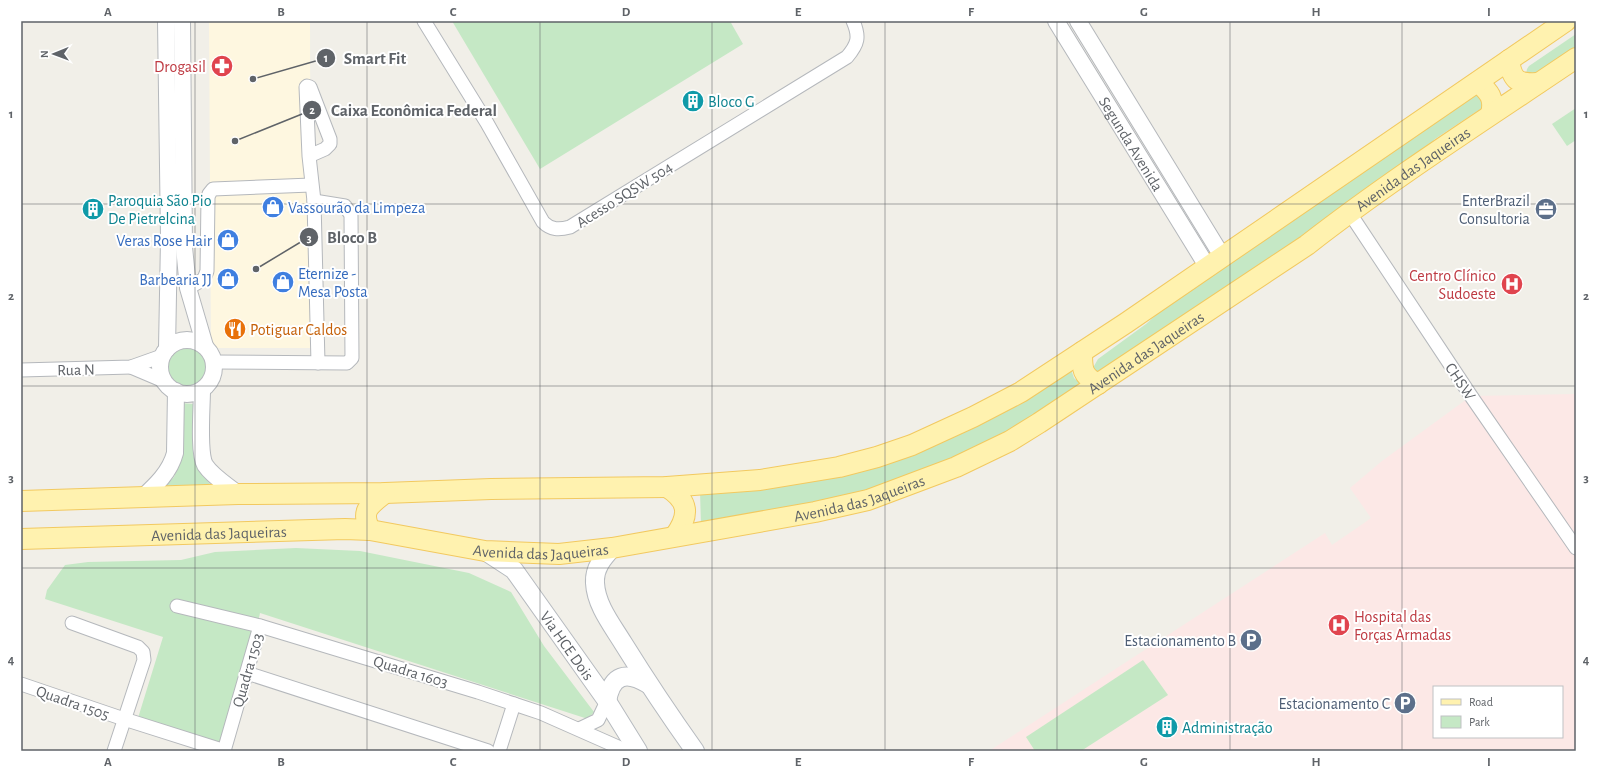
<svg xmlns="http://www.w3.org/2000/svg" width="1597" height="772" viewBox="0 0 1597 772" font-family="'Alegreya Sans',sans-serif">
  <style>
    .commercial { fill: #fef7e0 }
    .medical { fill: #fce8e6; fill-rule: evenodd }
    .green { fill: #c5e8c5 }
    .lines { fill: none; stroke-linecap: round; stroke-linejoin: round }
    .minor-casing { stroke: #b5b8bc; stroke-width: 15 }
    .tertiary-casing { stroke: #b5b8bc; stroke-width: 18 }
    .secondary-casing { stroke: #b6babf; stroke-width: 20 }
    .primary-casing { stroke: #f2c960; stroke-width: 22 }
    .minor { stroke: #fff; stroke-width: 13 }
    .tertiary { stroke: #fff; stroke-width: 16 }
    .secondary { stroke: #fff; stroke-width: 18 }
    .primary { stroke: #fff2af; stroke-width: 20 }
    .grid { fill: none; stroke: #5f6368; stroke-width: 1; stroke-opacity: 0.55 }
    .labels { text-anchor: middle; stroke-width: 4; stroke-linejoin: round; paint-order: stroke }
    .health-label { font-size: 16px; fill: #be3a42; stroke: #fff; text-anchor: end }
    .culture-label { font-size: 16px; fill: #0d838f; stroke: #fff; text-anchor: start }
    .street-label { font-size: 16px; fill: #5f6368; stroke: #fff }
    .service-label { font-size: 16px; fill: #4e5e75; stroke: #fff; text-anchor: end }
    .shop-label { font-size: 16px; fill: #366cbe; stroke: #fff; text-anchor: start }
    .food-label { font-size: 16px; fill: #c56008; stroke: #fff; text-anchor: start }
    .leader { fill: none; stroke: #5f6368; stroke-width: 1.5 }
    .callout-dot { fill: #5f6368; stroke: #fff; stroke-width: 1.5 }
    .mark-label { font-size: 12px; text-anchor: middle; font-weight: bold; fill: #fff }
    .callout-label { font-size: 17px; text-anchor: middle; font-weight: bold; fill: #5f6368; stroke: #fff; stroke-width: 4; stroke-linejoin: round; paint-order: stroke }
    .neatline { fill: none; stroke: #5f6368; stroke-width: 1.5 }
    .grid-label { font-size: 13px; text-anchor: middle; font-weight: bold; fill: #5f6368 }
  </style>
  <rect width="100%" height="100%" fill="#f1efe8"/>
  <path class="commercial" d="M209 21H310L311 348H211Z"/>
  <path class="medical" d="M1576 394V751H989L1325 533 1332 545 1364 523 1371 518 1350 488 1382 461 1471 396ZM1434 687H1562V737H1434Z"/>
  <g class="green">
    <path d="M452 21H730L743 44 540 169Z"/>
    <path d="M1576 34V52L1534 80 1526 74 1527 69 1529 66Z"/>
    <path d="M1478 92 1485 106 1435 139 1411 163 1098 373 1094 369V366L1098 359 1146 324 1165 307Z"/>
    <path d="M1576 108V140L1567 146 1552 124Z"/>
    <circle cx="186" cy="368" r="21"/>
    <path d="M1071 369 1074 378 1082 385 996 439 952 461 862 493 701 525 700 491 807 481Z"/>
    <path d="M180 403 194 404 199 468 203 476 211 485 162 489 174 477 180 461Z"/>
    <path d="M296 548 360 551 469 573 511 592 544 646 594 712 588 719 260 613 247 673 220 742 138 718 163 637 45 599 47 590 65 565 88 562 181 560 215 552Z"/>
    <path d="M1143 660 1168 695 1081 751H1035L1026 737Z"/>
  </g>
  <g class="lines">
    <g class="minor-casing">
      <g id="minor">
        <path d="M424 21 487 123 543 222C551 230 559 230 570 227L847 57C858 44 860 37 853 21"/>
        <path d="M309 156 325 149 330 144V139L310 87 307 86 306 87 309 156 314 201 318 363"/>
        <path d="M1349 212 1471 396 1576 548"/>
        <path d="M188 288 204 279 207 271 208 198 209 194 213 189 311 185"/>
        <path d="M214 362 347 363 352 358 351 215 345 206 314 201"/>
        <path d="M131 367 164 381"/>
        <path d="M21 370 131 367 162 356"/>
        <path d="M177 606 260 626 478 692 541 713 627 751"/>
        <path d="M72 623 138 647 143 652 144 660 114 751"/>
        <path d="M247 673 488 751"/>
        <path d="M21 684 124 719 225 751"/>
        <path d="M579 729 598 720 607 701"/>
        <path d="M224 751 260 626"/>
        <path d="M499 751 514 704"/>
      </g>
    </g>
    <g class="tertiary-casing">
      <g id="tertiary">
        <path d="M166 21 169 239 167 349"/>
        <path d="M182 21 184 247 188 288 205 346"/>
        <path id="s1" d="M1056 21 1207 266"/>
        <path d="M1078 21 1222 256"/>
        <circle cx="187" cy="367" r="27"/>
        <path d="M202 390C202 406 198 452 205 465 213 477 227 485 238 494"/>
        <path d="M142 498C156 485 170 472 175 453L176 391"/>
      </g>
    </g>
    <g class="secondary-casing">
      <g id="secondary">
        <path d="M612 548C603 558 594 568 595 583 596 605 612 625 623 643 646 680 670 716 695 751"/>
        <path id="s2" d="M485 551 514 570 607 701 638 751"/>
        <path d="M607 701C612 674 626 671 648 684"/>
      </g>
    </g>
    <g class="primary-casing">
      <g id="primary">
        <path d="M1509 60C1512 81 1518 84 1538 83"/>
        <path d="M1478 82C1489 92 1495 98 1491 114"/>
        <path d="M1082 352C1082 369 1082 376 1098 384"/>
        <path d="M667 487C689 501 690 515 675 536"/>
        <path d="M21 501 238 494 385 493 491 489 667 487 760 480 839 467 877 457 912 445 973 417 1021 392 1126 323 1566 21"/>
        <path d="M370 530C360 510 370 505 385 493"/>
        <path id="s3" d="M21 539 345 529 370 530 485 551 559 554 612 548 815 512 868 500 956 467 1010 441 1039 423 1307 245C1393 178 1486 119 1576 58"/>
      </g>
    </g>
    <use href="#minor" class="minor"/>
    <use href="#tertiary" class="tertiary"/>
    <use href="#secondary" class="secondary"/>
    <use href="#primary" class="primary"/>
  </g>
  <path class="grid" d="M195 21V751M367 21V751M540 21V751M712 21V751M885 21V751M1057 21V751M1230 21V751M1402 21V751M21 204H1576M21 386H1576M21 568H1576"/>
  <defs>
    <g id="pharmacy-disc" transform="scale(1.15)"><circle r="9.5" fill="#e0444e" stroke="#fff"/><path d="M-2-6h4v4h4v4h-4v4h-4v-4h-4v-4h4Z" fill="#fff"/></g>
    <g id="building-disc" transform="scale(1.15)"><circle r="9.5" fill="#0f9aa8" stroke="#fff"/><path d="M-4-6H4V6H1V3H-1V6H-4ZM-2.5-4.3h1.7v1.8h-1.7ZM.8-4.3h1.7v1.8H.8ZM-2.5-1h1.7V.8h-1.7ZM.8-1h1.7V.8H.8Z" fill="#fff"/></g>
    <g id="shop-disc" transform="scale(1.15)"><circle r="9.5" fill="#3f7fe0" stroke="#fff"/><path d="M-5-2.5h2.3a2.7 3.5 0 0 1 5.4 0H5L5.5 6h-11ZM-1.5-2.5h3a1.5 2.3 0 0 0-3 0Z" fill="#fff"/></g>
    <g id="office-disc" transform="scale(1.15)"><circle r="9.5" fill="#5c6f8a" stroke="#fff"/><path d="M-6-3h4V-5.5h4V-3h4V5H-6ZM-1-4.5V-3h2v-1.5ZM-6 0V1H6V0Z" fill="#fff"/></g>
    <g id="hospital-disc" transform="scale(1.15)"><circle r="9.5" fill="#e0444e" stroke="#fff"/><path d="M-5-5h3v3.5h4V-5h3V5h-3V1.5h-4V5h-3Z" fill="#fff"/></g>
    <g id="restaurant-disc" transform="scale(1.15)"><circle r="9.5" fill="#e8710a" stroke="#fff"/><path d="M-5-6h1v4h1v-4h1v4h1v-4h1v5L-1.5 .5V6h-2V.5L-5-1ZM5-6V6H3V1.5H1.5Q1.5-4 5-6Z" fill="#fff"/></g>
    <g id="parking-disc" transform="scale(1.15)"><circle r="9.5" fill="#5c6f8a" stroke="#fff"/><path d="M-3.5-5.5H1a3.5 3.5 0 0 1 0 7H-1V5.5H-3.5ZM-1-3.4V-.6H.8a1.4 1.4 0 0 0 0-2.8Z" fill="#fff"/></g>
  </defs>
  <g fill-rule="evenodd">
    <use href="#pharmacy-disc" x="222" y="66"/>
    <use href="#building-disc" x="693" y="101"/>
    <use href="#shop-disc" x="273" y="207"/>
    <use href="#building-disc" x="93" y="209"/>
    <use href="#office-disc" x="1546" y="209"/>
    <use href="#shop-disc" x="228" y="240"/>
    <use href="#shop-disc" x="228" y="279"/>
    <use href="#shop-disc" x="283" y="282"/>
    <use href="#hospital-disc" x="1512" y="284"/>
    <use href="#restaurant-disc" x="235" y="329"/>
    <use href="#hospital-disc" x="1339" y="625"/>
    <use href="#parking-disc" x="1251" y="640"/>
    <use href="#parking-disc" x="1405" y="703"/>
    <use href="#building-disc" x="1167" y="727"/>
  </g>
  <g class="labels">
    <g class="health-label">
      <text x="206" y="72">Drogasil</text>
      <text x="1496" y="281">Centro Clínico<tspan x="1496" dy="18">Sudoeste</tspan></text>
      <text x="1354" y="622" text-anchor="start">Hospital das<tspan x="1354" dy="18">Forças Armadas</tspan></text>
    </g>
    <g class="culture-label">
      <text x="708" y="107">Bloco G</text>
      <text x="108" y="206">Paroquia São Pio<tspan x="108" dy="18">De Pietrelcina</tspan></text>
      <text x="1182" y="733">Administração</text>
    </g>
    <g class="street-label">
      <text dy="6" stroke="none"><textPath href="#s1" startOffset="144">Segunda Avenida</textPath></text>
      <text dy="6" stroke="none"><textPath href="#s3" startOffset="1494">Avenida das Jaqueiras</textPath></text>
      <text transform="translate(624 194) rotate(-32)" y="6">Acesso SQSW 504</text>
      <text dy="6" stroke="none"><textPath href="#s3" startOffset="1170">Avenida das Jaqueiras</textPath></text>
      <text transform="translate(76 369) rotate(-1)" y="6">Rua N</text>
      <text transform="translate(1461 381) rotate(56)" y="6">CHSW</text>
      <text dy="6" stroke="none"><textPath href="#s3" startOffset="846">Avenida das Jaqueiras</textPath></text>
      <text dy="6" stroke="none"><textPath href="#s3" startOffset="198">Avenida das Jaqueiras</textPath></text>
      <text dy="6" stroke="none"><textPath href="#s3" startOffset="522">Avenida das Jaqueiras</textPath></text>
      <text dy="6" stroke="none"><textPath href="#s2" startOffset="127">Via HCE Dois</textPath></text>
      <text transform="translate(247 670) rotate(-74)" y="6">Quadra 1503</text>
      <text transform="translate(411 671) rotate(17)" y="6">Quadra 1603</text>
      <text transform="translate(73 702) rotate(19)" y="6">Quadra 1505</text>
    </g>
    <g class="service-label">
      <text x="1530" y="206">EnterBrazil<tspan x="1530" dy="18">Consultoria</tspan></text>
      <text x="1236" y="646">Estacionamento B</text>
      <text x="1390" y="709">Estacionamento C</text>
    </g>
    <g class="shop-label">
      <text x="288" y="213">Vassourão da Limpeza</text>
      <text x="212" y="246" text-anchor="end">Veras Rose Hair</text>
      <text x="298" y="279">Eternize -<tspan x="298" dy="18">Mesa Posta</tspan></text>
      <text x="212" y="285" text-anchor="end">Barbearia JJ</text>
    </g>
    <g class="food-label">
      <text x="250" y="335">Potiguar Caldos</text>
    </g>
  </g>
  <path class="leader" d="M253 79L326 58M235 141L312 110M256 269L309 237"/>
  <g class="callout-dot">
    <circle cx="253" cy="79" r="4"/>
    <circle cx="235" cy="141" r="4"/>
    <circle cx="256" cy="269" r="4"/>
    <circle cx="326" cy="58" r="10"/>
    <circle cx="312" cy="110" r="10"/>
    <circle cx="309" cy="237" r="10"/>
  </g>
  <g class="mark-label">
    <text x="326" y="62">1</text>
    <text x="312" y="114">2</text>
    <text x="309" y="242">3</text>
  </g>
  <g class="callout-label">
    <text x="375" y="64">Smart Fit</text>
    <text x="414" y="116">Caixa Econômica Federal</text>
    <text x="352" y="243">Bloco B</text>
  </g>
  <rect width="1597" height="772" fill="none" stroke="#ffffff" stroke-width="44"/>
  <rect x="1433" y="686" width="130" height="52" fill="#ffffff" stroke="#bfc1c3"/>
  <rect x="1441" y="699" width="20" height="6" fill="#fff2af" stroke="#bfc1c3"/>
  <text x="1469" y="706" font-size="12" fill="#5f6368">Road</text>
  <rect x="1441" y="716" width="20" height="12" fill="#c5e8c5" stroke="#bfc1c3"/>
  <text x="1469" y="726" font-size="12" fill="#5f6368">Park</text>
  <g transform="translate(54 54) rotate(269)" stroke="#ffffff" stroke-width="3" paint-order="stroke">
  <path d="M0-3L7 15L0 10L-7 15Z" fill="#5f6368"/>
  <text y="-6" font-size="11" font-weight="bold" text-anchor="middle" fill="#5f6368">N</text>
  </g>
  <rect x="22" y="22" width="1553" height="728" class="neatline"/>
  <g class="grid-label">
    <text x="108" y="16">A</text>
    <text x="281" y="16">B</text>
    <text x="453" y="16">C</text>
    <text x="626" y="16">D</text>
    <text x="798" y="16">E</text>
    <text x="971" y="16">F</text>
    <text x="1144" y="16">G</text>
    <text x="1316" y="16">H</text>
    <text x="1489" y="16">I</text>
    <text x="11" y="118">1</text>
    <text x="1586" y="118">1</text>
    <text x="11" y="300">2</text>
    <text x="1586" y="300">2</text>
    <text x="11" y="482">3</text>
    <text x="1586" y="482">3</text>
    <text x="11" y="664">4</text>
    <text x="1586" y="664">4</text>
    <text x="108" y="766">A</text>
    <text x="281" y="766">B</text>
    <text x="453" y="766">C</text>
    <text x="626" y="766">D</text>
    <text x="798" y="766">E</text>
    <text x="971" y="766">F</text>
    <text x="1144" y="766">G</text>
    <text x="1316" y="766">H</text>
    <text x="1489" y="766">I</text>
  </g>
</svg>
